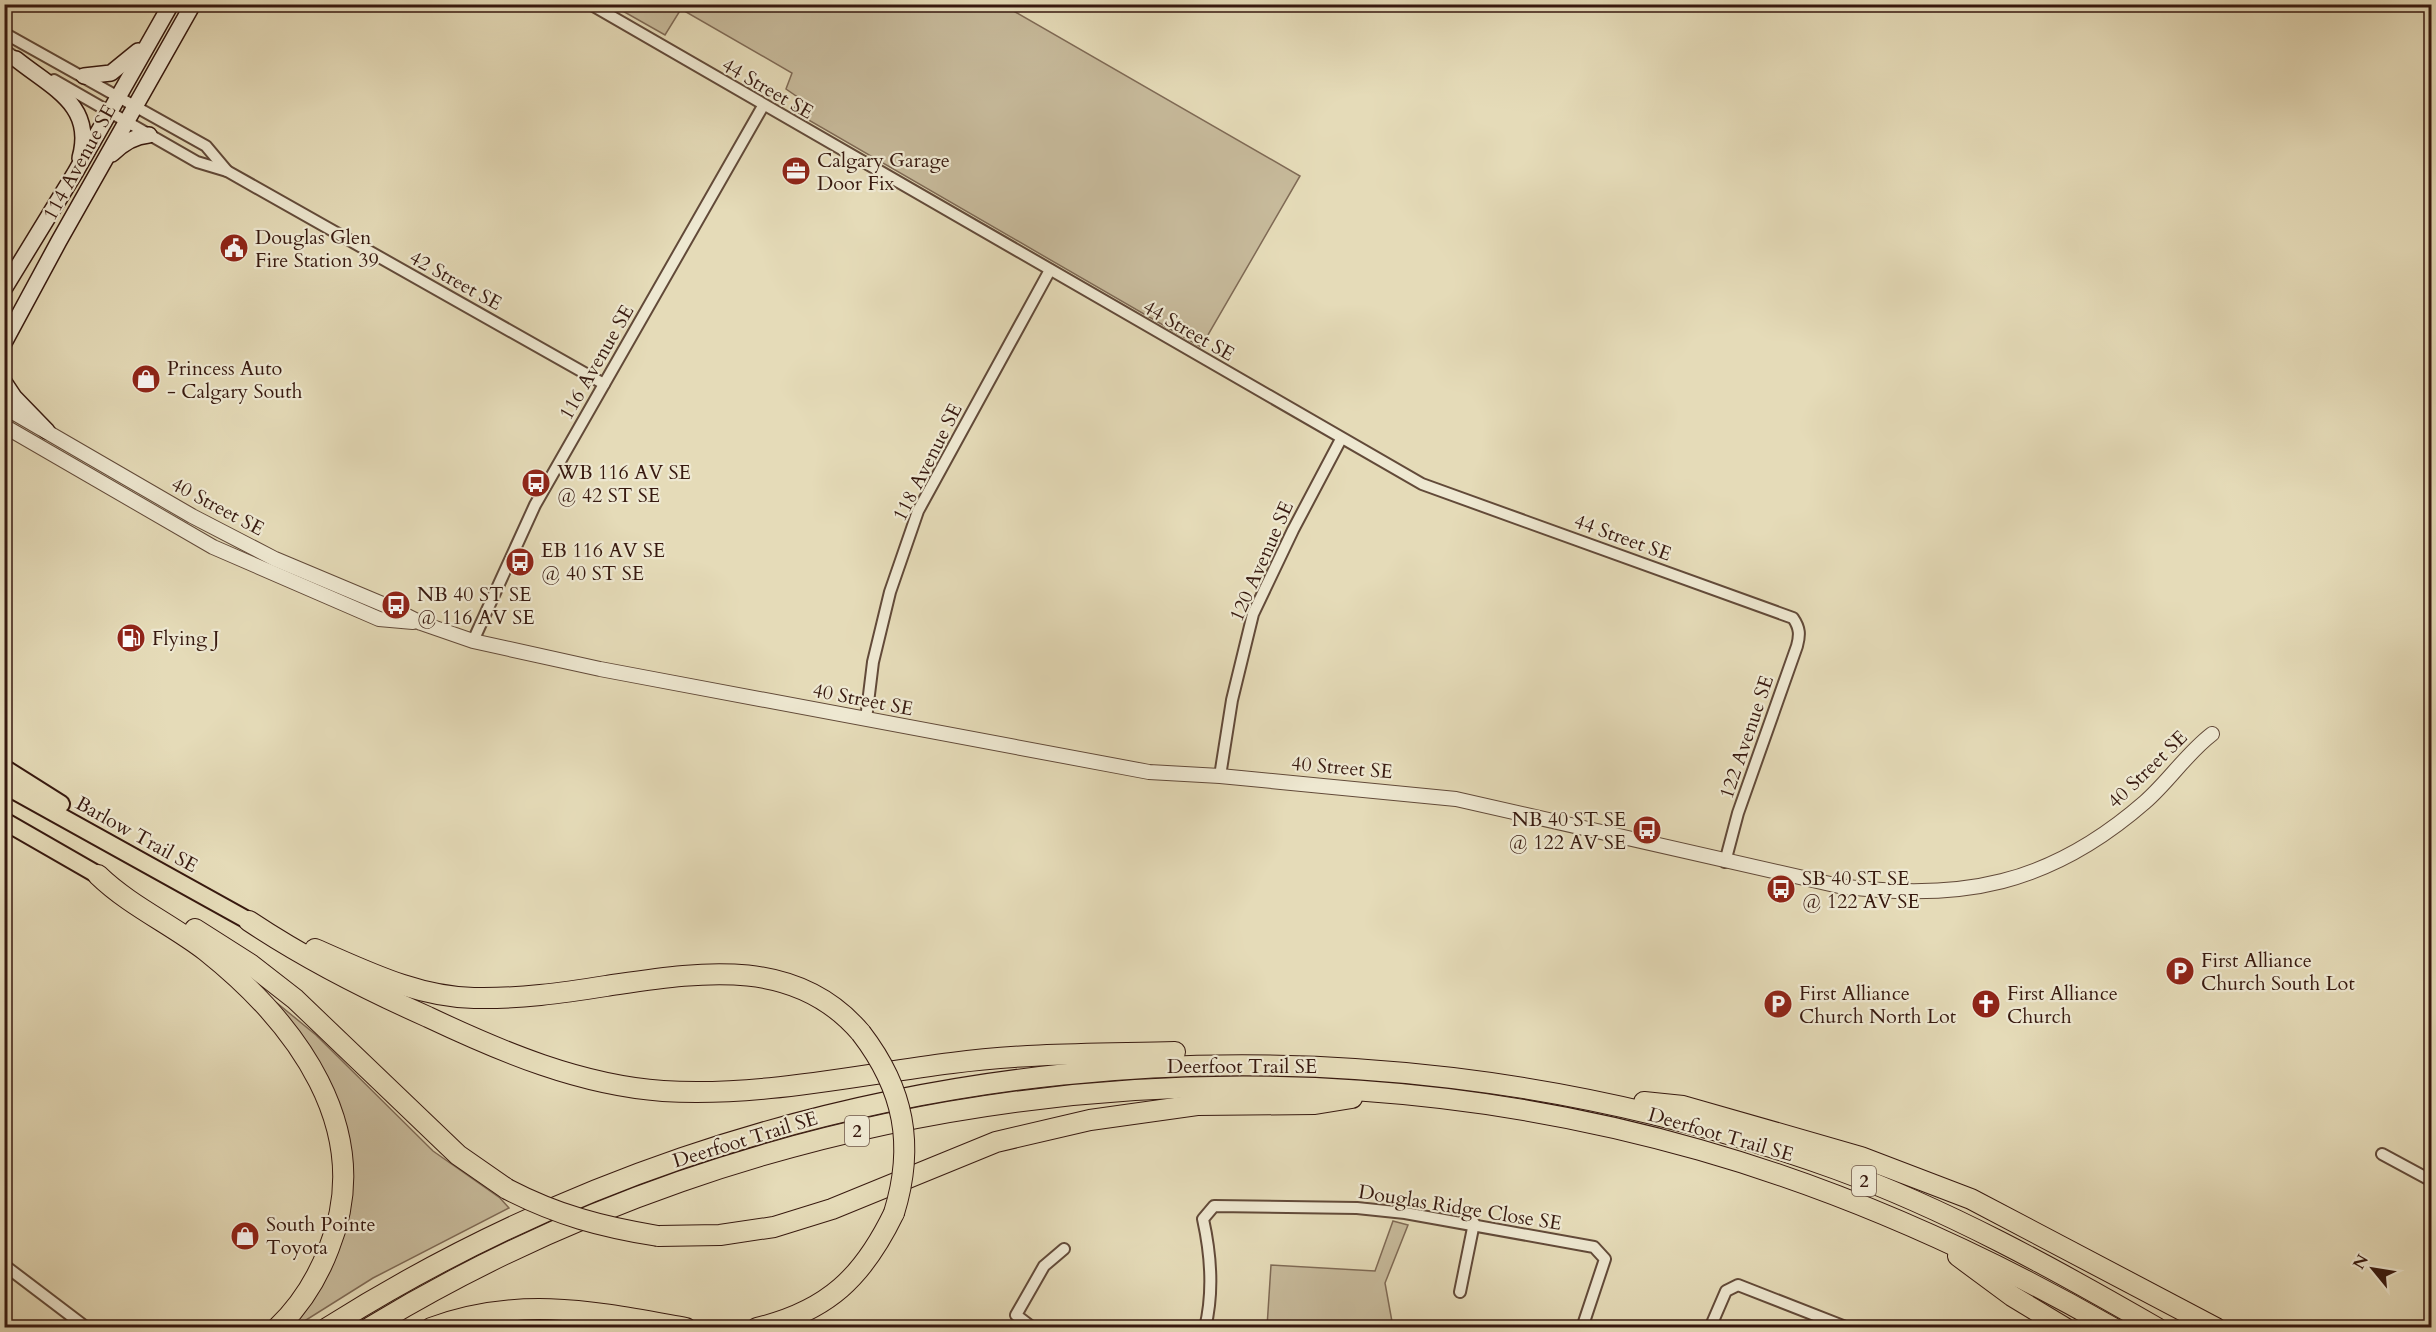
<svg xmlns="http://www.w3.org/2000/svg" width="2436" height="1332" viewBox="0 0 2436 1332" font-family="Cardo,serif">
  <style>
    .green { fill: #c7ba9b; stroke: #7f6a55; stroke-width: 1.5 }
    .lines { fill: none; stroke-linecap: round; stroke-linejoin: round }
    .minor-casing { stroke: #624a39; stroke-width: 14 }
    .tertiary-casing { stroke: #624a39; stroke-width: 16 }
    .secondary-casing { stroke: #37190f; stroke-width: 18 }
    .primary-casing { stroke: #37190f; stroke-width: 20 }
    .motorway-casing { stroke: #37190f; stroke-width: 22 }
    .minor { stroke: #eee8d1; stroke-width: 10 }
    .tertiary { stroke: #eee8d1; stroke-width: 14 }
    .secondary { stroke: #eee8d1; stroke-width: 15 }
    .primary { stroke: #e5dbb8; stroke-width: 16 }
    .motorway { stroke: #e5dbb8; stroke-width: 20 }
    .motorway-bridge-casing { stroke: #37190f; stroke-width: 22; stroke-linecap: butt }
    .motorway-bridge { stroke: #e5dbb8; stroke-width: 20 }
    .labels { text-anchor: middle; stroke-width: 4.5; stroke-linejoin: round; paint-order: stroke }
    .shield { fill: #eee8d1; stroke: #6e5749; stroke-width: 1.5 }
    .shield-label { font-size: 18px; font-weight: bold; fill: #37190f }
    .street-label { font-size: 20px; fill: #37190f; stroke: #eee8d1 }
    .poi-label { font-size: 20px; fill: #37190f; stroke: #eee8d1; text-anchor: start }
  </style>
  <rect width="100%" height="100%" fill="#e5dbb8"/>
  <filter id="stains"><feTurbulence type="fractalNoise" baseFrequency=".00333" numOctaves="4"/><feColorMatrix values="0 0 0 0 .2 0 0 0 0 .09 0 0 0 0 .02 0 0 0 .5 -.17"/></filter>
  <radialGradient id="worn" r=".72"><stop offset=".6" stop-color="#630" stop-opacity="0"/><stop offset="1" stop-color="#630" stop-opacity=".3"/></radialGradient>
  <g class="green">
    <path d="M612 5H1003L1300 176 1201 347 793 111 799 98 786 89 792 73 681 9 665 35Z"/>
    <path d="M266 994 316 1035 433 1151 500 1198 509 1208 373 1278 295 1327H286L301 1311 348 1162Z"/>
    <path d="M1393 1221 1408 1225 1385 1283 1393 1327H1267L1271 1265 1375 1271Z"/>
  </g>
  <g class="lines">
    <g class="minor-casing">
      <g id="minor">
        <path d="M590 4 1422 484 1793 618C1800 628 1800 635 1797 646L1738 813 1725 862"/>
        <path d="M4 33 206 146 227 171"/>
        <path d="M4 50 22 62"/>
        <path d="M54 80 197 162 227 171 604 384"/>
        <path d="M473 641 535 505 763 106"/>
        <path d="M866 719 873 662 890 592 918 511 1050 270"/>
        <path d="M1220 776 1232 700 1253 614 1293 530 1341 439"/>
        <path d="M2382 1154 2432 1181"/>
        <path d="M4 1265 87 1328"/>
        <path d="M1460 1292 1474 1223"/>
        <path d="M1033 1328 1016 1315 1044 1266 1064 1249"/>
        <path d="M1205 1328C1214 1291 1211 1255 1203 1219L1214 1206 1357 1208 1405 1213 1594 1247 1605 1259 1582 1328"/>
        <path d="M1710 1328 1726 1291 1738 1285 1848 1328"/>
      </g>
    </g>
    <g class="tertiary-casing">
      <g id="tertiary">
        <path d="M4 407 192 516 275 559 387 606 421 623 473 641 600 669 1149 772 1220 776 1456 799 1839 886C1961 902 2050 885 2145 802 2169 781 2186 754 2212 734"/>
        <path d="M4 426 213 547 379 619 413 622"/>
      </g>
    </g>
    <g class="secondary-casing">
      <g id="secondary">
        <path d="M16 59C52 88 95 105 80 158"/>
        <path d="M84 76 111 73 138 51"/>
        <path d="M112 154C123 143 134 136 149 135"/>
        <path d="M4 289 75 173 171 4"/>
        <path d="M4 343 59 241 193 4"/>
        <path d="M4 382 14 397 47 431"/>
      </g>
    </g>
    <g class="primary-casing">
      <g id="primary">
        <path d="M4 768 61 804"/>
        <path d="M4 785 249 921"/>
        <path d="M4 821 98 875"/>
      </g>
    </g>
    <g class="motorway-casing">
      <g id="motorway">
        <path d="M98 875C130 906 171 924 206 951 295 1022 377 1129 329 1248 318 1277 300 1306 277 1328"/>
        <path d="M249 921C306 959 365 989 428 1017 502 1052 580 1085 663 1091 760 1097 856 1075 952 1063 1026 1053 1100 1054 1175 1052"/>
        <path d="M195 929 250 964 295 999 458 1155 507 1189"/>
        <path d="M315 949C366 971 417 997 474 998 519 999 562 993 606 986 695 973 794 954 861 1033"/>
        <path d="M1644 1102 1683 1106 1861 1157 1971 1199 2216 1328"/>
        <path d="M658 1236 720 1235 774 1227 832 1209 996 1142 1090 1120 1197 1105 1315 1104 1352 1098"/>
        <path d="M1958 1256 2012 1296 2065 1328"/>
        <path d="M327 1328C777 1044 1336 989 1836 1169 1948 1210 2053 1268 2157 1328"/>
        <path d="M369 1328C762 1089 1257 1023 1700 1150 1844 1191 1982 1253 2113 1328"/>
        <path d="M431 1328C521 1295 596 1312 686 1328"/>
        <path d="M757 1328C828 1311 863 1277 894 1213"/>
      </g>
    </g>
    <use href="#minor" class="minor"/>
    <use href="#tertiary" class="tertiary"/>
    <use href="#secondary" class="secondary"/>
    <use href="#primary" class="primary"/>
    <use href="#motorway" class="motorway"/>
    <g class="motorway-bridge-casing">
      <g id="motorway-bridge">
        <path d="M861 1033C904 1089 915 1145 894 1213"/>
        <path d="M507 1189C557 1215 602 1227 658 1236"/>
      </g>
    </g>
    <use href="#motorway-bridge" class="motorway-bridge"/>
  </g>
  <defs>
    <g id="office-disc" transform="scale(1.5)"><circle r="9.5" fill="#8f2418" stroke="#eee8d1"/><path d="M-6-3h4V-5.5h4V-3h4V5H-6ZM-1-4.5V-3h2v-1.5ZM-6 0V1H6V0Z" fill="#fff"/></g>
    <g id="civic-disc" transform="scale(1.5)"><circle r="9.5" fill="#8f2418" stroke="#eee8d1"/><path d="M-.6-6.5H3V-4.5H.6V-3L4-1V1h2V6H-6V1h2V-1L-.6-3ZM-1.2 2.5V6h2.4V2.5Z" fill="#fff"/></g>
    <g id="shop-disc" transform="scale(1.5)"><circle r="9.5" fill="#8f2418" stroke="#eee8d1"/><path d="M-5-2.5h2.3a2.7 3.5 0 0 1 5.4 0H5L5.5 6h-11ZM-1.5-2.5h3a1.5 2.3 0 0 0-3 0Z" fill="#fff"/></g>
    <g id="bus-disc" transform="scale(1.5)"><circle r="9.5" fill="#8f2418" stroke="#eee8d1"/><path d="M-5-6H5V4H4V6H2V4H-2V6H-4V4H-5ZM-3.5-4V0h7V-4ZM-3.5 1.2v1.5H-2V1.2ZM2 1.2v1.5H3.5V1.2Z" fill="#fff"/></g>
    <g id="fuel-disc" transform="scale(1.5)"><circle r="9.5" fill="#8f2418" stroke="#eee8d1"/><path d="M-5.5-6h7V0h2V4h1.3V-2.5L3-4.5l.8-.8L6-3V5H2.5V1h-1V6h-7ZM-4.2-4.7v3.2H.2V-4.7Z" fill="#fff"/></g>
    <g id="parking-disc" transform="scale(1.5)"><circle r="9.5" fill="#8f2418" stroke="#eee8d1"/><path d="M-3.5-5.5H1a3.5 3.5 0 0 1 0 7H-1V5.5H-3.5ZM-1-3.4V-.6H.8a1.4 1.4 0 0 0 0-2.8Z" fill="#fff"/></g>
    <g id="church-disc" transform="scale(1.5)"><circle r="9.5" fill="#8f2418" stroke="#eee8d1"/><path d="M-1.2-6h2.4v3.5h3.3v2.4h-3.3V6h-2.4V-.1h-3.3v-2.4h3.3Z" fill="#fff"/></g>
  </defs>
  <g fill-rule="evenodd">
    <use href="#office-disc" x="796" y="171"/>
    <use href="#civic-disc" x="234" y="248"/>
    <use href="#shop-disc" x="146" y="379"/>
    <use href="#bus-disc" x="536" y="483"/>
    <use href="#bus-disc" x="520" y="562"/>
    <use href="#bus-disc" x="396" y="605"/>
    <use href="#fuel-disc" x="131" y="638"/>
    <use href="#bus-disc" x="1647" y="830"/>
    <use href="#bus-disc" x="1781" y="889"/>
    <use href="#parking-disc" x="2180" y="971"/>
    <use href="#parking-disc" x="1778" y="1004"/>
    <use href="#church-disc" x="1986" y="1004"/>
    <use href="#shop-disc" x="245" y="1236"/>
  </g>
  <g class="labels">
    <g class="shield">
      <rect x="845" y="1116" width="24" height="30" rx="4.5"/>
      <rect x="1852" y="1166" width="24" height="30" rx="4.5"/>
    </g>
    <g class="shield-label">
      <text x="857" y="1137">2</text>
      <text x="1864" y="1187">2</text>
    </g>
    <g class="street-label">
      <text transform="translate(768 88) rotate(30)" y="7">44 Street SE</text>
      <text transform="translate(79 162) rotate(-61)" y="7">114 Avenue SE</text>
      <text transform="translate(456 280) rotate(29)" y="7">42 Street SE</text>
      <text transform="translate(1189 330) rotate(30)" y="7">44 Street SE</text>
      <text transform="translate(596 362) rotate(-60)" y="7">116 Avenue SE</text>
      <text transform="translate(927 462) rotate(-63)" y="7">118 Avenue SE</text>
      <text transform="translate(218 506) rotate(28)" y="7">40 Street SE</text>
      <text transform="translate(1623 537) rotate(20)" y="7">44 Street SE</text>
      <text transform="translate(1261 561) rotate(-66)" y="7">120 Avenue SE</text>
      <text transform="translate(863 699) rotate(11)" y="7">40 Street SE</text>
      <text transform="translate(1746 737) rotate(-71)" y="7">122 Avenue SE</text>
      <text transform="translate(1342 767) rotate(5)" y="7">40 Street SE</text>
      <text transform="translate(2147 769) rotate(-44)" y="7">40 Street SE</text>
      <text transform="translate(137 834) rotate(29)" y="7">Barlow Trail SE</text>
      <text x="1242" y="1073">Deerfoot Trail SE</text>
      <text transform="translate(1721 1134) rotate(16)" y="7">Deerfoot Trail SE</text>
      <text transform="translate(745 1139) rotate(-17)" y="7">Deerfoot Trail SE</text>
      <text transform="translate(1460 1207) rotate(9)" y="7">Douglas Ridge Close SE</text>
    </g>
    <g class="poi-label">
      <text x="817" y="167">Calgary Garage<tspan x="817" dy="23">Door Fix</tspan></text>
      <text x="255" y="244">Douglas Glen<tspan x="255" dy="23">Fire Station 39</tspan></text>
      <text x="167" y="375">Princess Auto<tspan x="167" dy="23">- Calgary South</tspan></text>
      <text x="557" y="479">WB 116 AV SE<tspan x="557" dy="23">@ 42 ST SE</tspan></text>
      <text x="541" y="557">EB 116 AV SE<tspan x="541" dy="23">@ 40 ST SE</tspan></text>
      <text x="417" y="601">NB 40 ST SE<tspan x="417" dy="23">@ 116 AV SE</tspan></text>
      <text x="152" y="645">Flying J</text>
      <text x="1626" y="826" text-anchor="end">NB 40 ST SE<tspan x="1626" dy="23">@ 122 AV SE</tspan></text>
      <text x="1802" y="885">SB 40 ST SE<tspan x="1802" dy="23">@ 122 AV SE</tspan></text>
      <text x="2201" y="967">First Alliance<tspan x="2201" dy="23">Church South Lot</tspan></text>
      <text x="1799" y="1000">First Alliance<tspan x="1799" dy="23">Church North Lot</tspan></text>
      <text x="2007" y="1000">First Alliance<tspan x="2007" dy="23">Church</tspan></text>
      <text x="266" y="1231">South Pointe<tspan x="266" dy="23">Toyota</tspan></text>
    </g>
  </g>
  <rect width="2436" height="1332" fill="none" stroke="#e5dbb8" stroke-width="24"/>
  <rect x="6" y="6" width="2424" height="1320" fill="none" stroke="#37190f" stroke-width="3"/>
  <rect x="12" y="12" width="2412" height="1308" fill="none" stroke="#37190f" stroke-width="1.5"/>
  <g transform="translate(2373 1269) rotate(300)" stroke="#eee8d1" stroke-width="4.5" paint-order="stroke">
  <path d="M0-4.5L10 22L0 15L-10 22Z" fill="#37190f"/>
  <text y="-9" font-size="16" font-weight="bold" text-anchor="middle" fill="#37190f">N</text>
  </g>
  <rect width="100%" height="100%" filter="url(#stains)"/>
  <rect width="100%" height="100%" fill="url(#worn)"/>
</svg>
